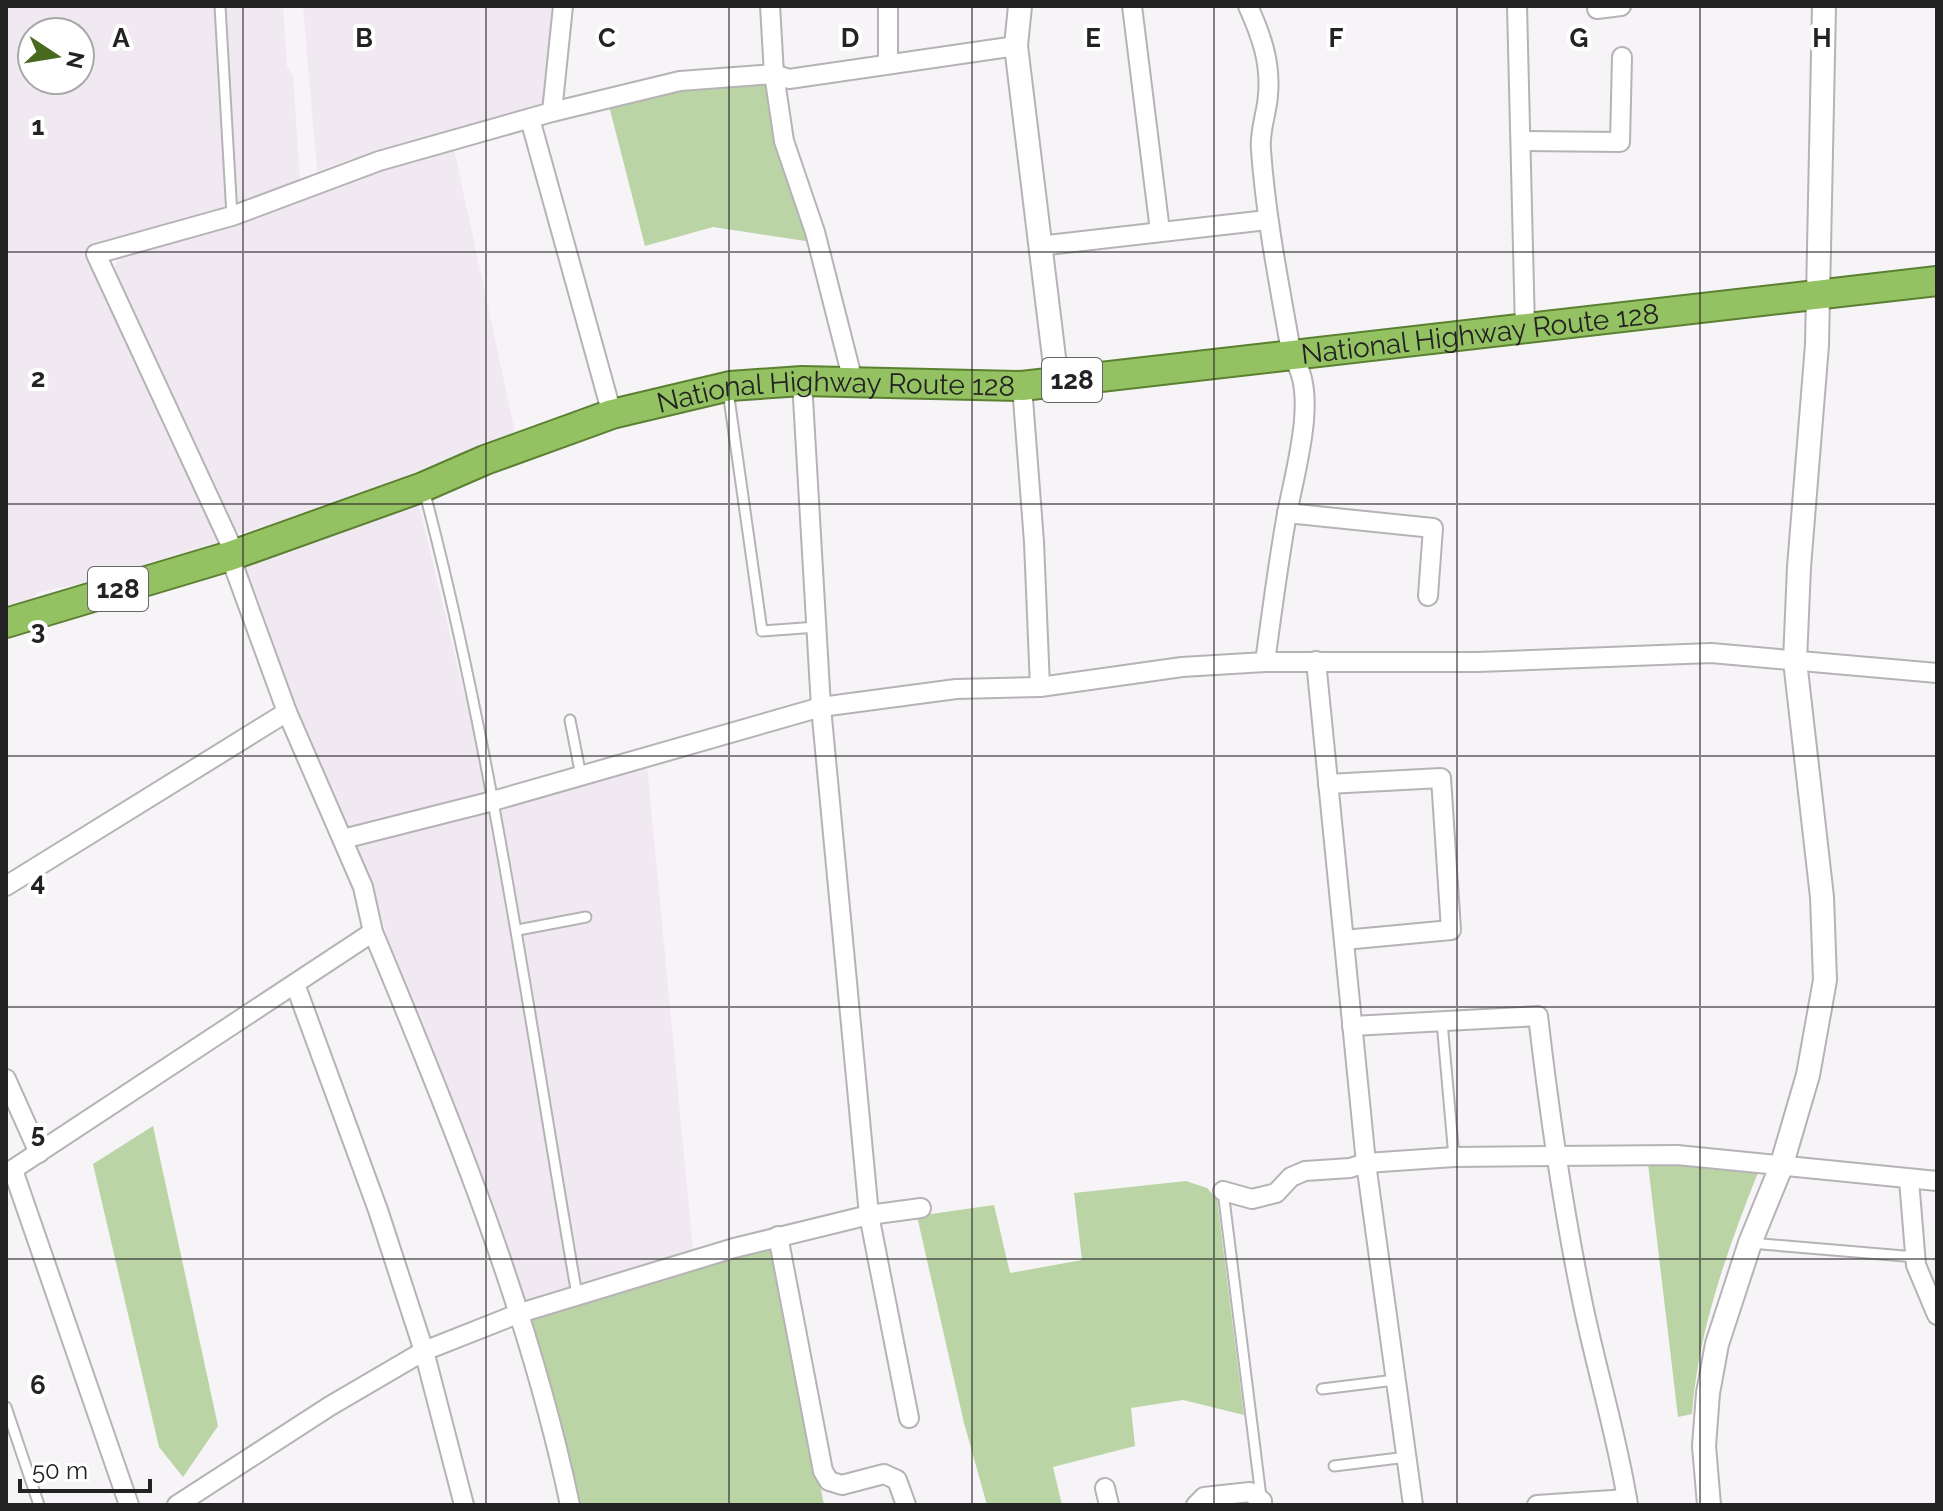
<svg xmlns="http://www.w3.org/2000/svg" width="1943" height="1511" viewBox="0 0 1943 1511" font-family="Raleway,sans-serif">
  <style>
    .built { fill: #f1e9f2; fill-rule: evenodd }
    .green { fill: #bbd4a5 }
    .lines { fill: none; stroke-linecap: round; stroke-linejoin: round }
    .service-casing { stroke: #b5b3b5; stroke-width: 13 }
    .minor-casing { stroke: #b5b3b5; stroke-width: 22 }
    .tertiary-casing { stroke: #b5b3b5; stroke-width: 26 }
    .trunk-casing { stroke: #5c8032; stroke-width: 32 }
    .service { stroke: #fff; stroke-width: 9 }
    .minor { stroke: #fff; stroke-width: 18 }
    .tertiary { stroke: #fff; stroke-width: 22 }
    .trunk { stroke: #94c262; stroke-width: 28 }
    .grid { fill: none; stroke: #242324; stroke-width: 2; stroke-opacity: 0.55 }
    .labels { text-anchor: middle; stroke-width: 8; stroke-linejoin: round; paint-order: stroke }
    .shield { fill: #fff; stroke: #666566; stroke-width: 2 }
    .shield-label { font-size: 26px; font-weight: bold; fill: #242324 }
    .street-label { font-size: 28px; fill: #242324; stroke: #fff }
    .grid-label { font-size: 26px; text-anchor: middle; font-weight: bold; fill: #242324; stroke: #fff; stroke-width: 8; stroke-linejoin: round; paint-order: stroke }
  </style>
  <rect width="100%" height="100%" fill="#f6f4f6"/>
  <g class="built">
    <path d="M6 6H283L287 66 293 76 300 179 234 205 84 250 95 270 219 542 85 583 39 592 31 600 6 608ZM32 32H80V80H32Z"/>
    <path d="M303 6H559L544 109 377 157 353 158 317 171Z"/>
    <path d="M453 144 515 432 363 493 242 534 232 529 113 273 119 254Z"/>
    <path d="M418 501 488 793 352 827 339 824 241 573 242 564Z"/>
    <path d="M647 764 693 1250 525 1304 507 1245 380 939 386 930 356 856 358 844Z"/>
  </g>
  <g class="green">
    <path d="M766 80 812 242 713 227 645 246 608 102 682 84Z"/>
    <path d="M153 1126 218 1426 183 1477 159 1447 93 1164Z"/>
    <path d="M1648 1164 1759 1170C1728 1248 1698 1330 1692 1414L1678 1417Z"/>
    <path d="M1186 1181 1207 1188 1217 1199 1244 1415 1183 1400 1131 1408 1135 1446 1053 1467 1062 1505H987L964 1423 917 1216 994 1205 1010 1273 1082 1260 1074 1193Z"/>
    <path d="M774 1247 824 1505H578L528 1318 629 1282Z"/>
  </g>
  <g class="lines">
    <g class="service-casing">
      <g id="service">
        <path d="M220 6 232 216"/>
        <path d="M728 391 762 631 817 627"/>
        <path d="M424 490C494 755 530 1026 577 1295"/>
        <path d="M570 720 581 776"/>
        <path d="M518 930 586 917"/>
        <path d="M1442 1022 1454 1157"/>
        <path d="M1223 1191 1261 1497"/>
        <path d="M1750 1243 1916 1257"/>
        <path d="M1322 1389 1395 1380"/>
        <path d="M6 1407 39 1505"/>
        <path d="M1334 1466 1407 1457"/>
      </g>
    </g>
    <g class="minor-casing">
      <g id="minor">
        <path d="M770 6 774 74 784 141 815 232 853 381"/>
        <path d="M1132 6 1160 231"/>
        <path d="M1248 6C1261 35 1271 62 1268 95 1267 113 1259 131 1261 150 1266 220 1280 288 1292 357 1320 391 1294 474 1287 514 1278 563 1272 612 1265 662"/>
        <path d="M1517 6 1525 329"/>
        <path d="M1597 6V9L1621 6"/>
        <path d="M888 63V6"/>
        <path d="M552 112 563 6"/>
        <path d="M530 119 612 414"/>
        <path d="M1521 141 1620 142 1622 57"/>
        <path d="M1039 246 1267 220"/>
        <path d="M802 381 821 707 869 1215 909 1418"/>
        <path d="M1022 386 1034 542 1040 687"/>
        <path d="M1287 513 1433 528 1428 596"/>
        <path d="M1316 661 1366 1163 1413 1505"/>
        <path d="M1328 784 1441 778 1451 930 1344 940"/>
        <path d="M343 839 493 801 821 707 956 689 1040 687 1182 667 1265 662H1478L1711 653 1937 673"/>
        <path d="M6 886 287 712"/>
        <path d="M295 984 378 1210 424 1351 464 1505"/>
        <path d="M1352 1026 1538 1016C1549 1110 1562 1203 1581 1295 1595 1366 1617 1434 1628 1505"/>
        <path d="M6 1079 39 1153"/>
        <path d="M13 1170 129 1505"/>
        <path d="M6 1174 373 932"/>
        <path d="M1909 1180 1916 1265 1937 1315"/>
        <path d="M1223 1191 1252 1199 1276 1193 1291 1177 1305 1171 1350 1168 1366 1163 1454 1157 1677 1155 1937 1181"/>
        <path d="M778 1236 823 1471 829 1481 842 1485 884 1474 897 1480 906 1505"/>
        <path d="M1105 1488 1109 1505"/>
        <path d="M177 1505 330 1406 424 1351 520 1313 734 1248 869 1215 921 1208"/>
        <path d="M570 1505C528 1306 451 1119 373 932L363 887 287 712 230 556 229 541 96 254 232 216 379 161 552 112 680 81 774 74 789 79 1016 46"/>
        <path d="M1196 1505 1204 1497 1250 1492 1262 1501V1505"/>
        <path d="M1537 1505 1627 1499"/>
      </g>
    </g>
    <g class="tertiary-casing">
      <g id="tertiary">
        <path d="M1020 6 1016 46 1057 382"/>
        <path d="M1709 1505 1704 1446 1708 1393 1717 1344 1750 1243 1781 1167 1808 1075 1825 980 1822 897 1795 661 1799 567 1817 345 1824 6"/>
      </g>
    </g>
    <g class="trunk-casing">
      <g id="trunk">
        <path id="s1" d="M6 623 230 556 423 487 485 460 612 414 730 386 802 381 1022 386 1937 281"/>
      </g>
    </g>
    <use href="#service" class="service"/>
    <use href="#minor" class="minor"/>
    <use href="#tertiary" class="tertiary"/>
    <use href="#trunk" class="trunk"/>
  </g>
  <path class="grid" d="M243 6V1505M486 6V1505M729 6V1505M972 6V1505M1214 6V1505M1457 6V1505M1700 6V1505M6 252H1937M6 504H1937M6 756H1937M6 1007H1937M6 1259H1937"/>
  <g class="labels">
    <g class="shield">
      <rect x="1042" y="358" width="60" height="44" rx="6"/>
      <rect x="88" y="567" width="60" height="44" rx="6"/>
    </g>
    <g class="shield-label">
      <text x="1072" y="389">128</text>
      <text x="118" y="598">128</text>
    </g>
    <g class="street-label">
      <text dy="10" stroke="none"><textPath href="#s1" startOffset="1516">National Highway Route 128</textPath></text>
      <text dy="10" stroke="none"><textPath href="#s1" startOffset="868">National Highway Route 128</textPath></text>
    </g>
  </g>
  <g class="grid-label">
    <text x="121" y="47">A</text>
    <text x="364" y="47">B</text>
    <text x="607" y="47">C</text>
    <text x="850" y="47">D</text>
    <text x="1093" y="47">E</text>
    <text x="1336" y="47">F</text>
    <text x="1579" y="47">G</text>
    <text x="1822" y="47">H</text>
    <text x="38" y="135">1</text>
    <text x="38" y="387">2</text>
    <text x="38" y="639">3</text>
    <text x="38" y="891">4</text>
    <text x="38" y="1142">5</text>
    <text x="38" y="1394">6</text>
  </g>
  <rect width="1943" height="1511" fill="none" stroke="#242324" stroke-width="16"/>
  <g transform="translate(56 56) rotate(102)"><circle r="38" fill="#ffffff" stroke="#a7a7a7" stroke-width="2"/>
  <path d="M0-6L14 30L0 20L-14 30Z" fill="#476920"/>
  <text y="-12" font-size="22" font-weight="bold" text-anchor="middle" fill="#242324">N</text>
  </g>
  <path d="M20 1479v12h130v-12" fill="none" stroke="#242324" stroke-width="4"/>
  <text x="32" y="1479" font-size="24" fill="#242324" stroke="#ffffff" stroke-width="6" paint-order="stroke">50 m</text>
</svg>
